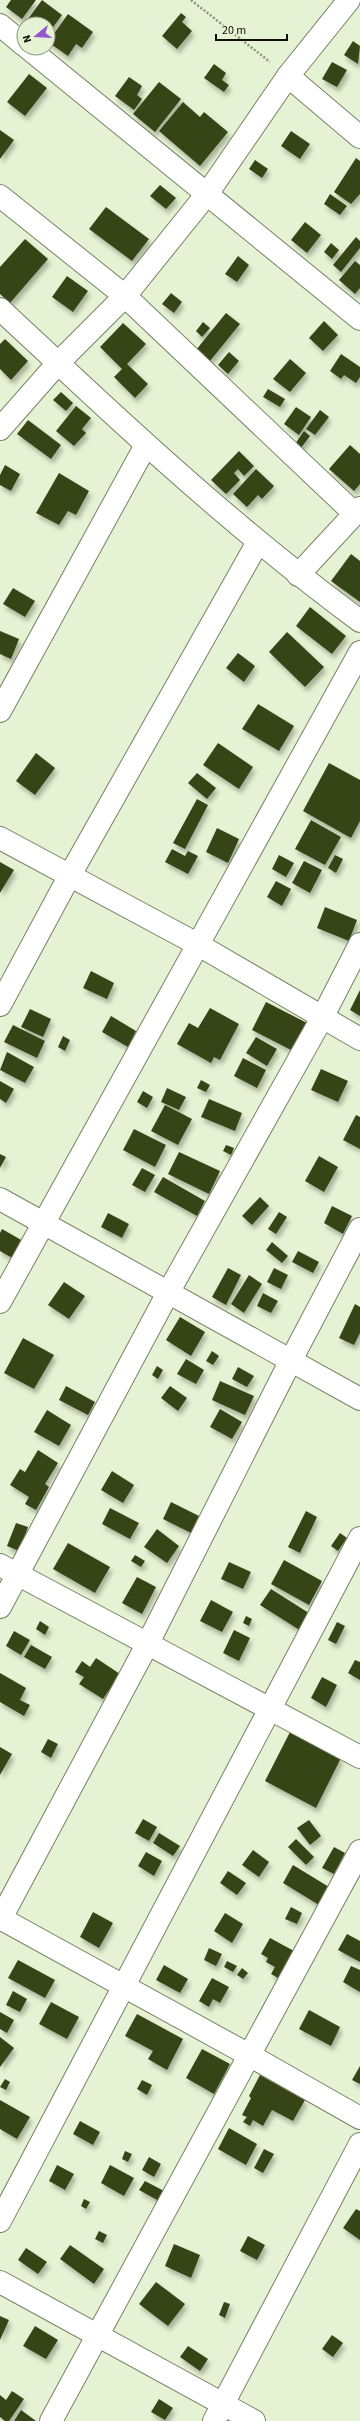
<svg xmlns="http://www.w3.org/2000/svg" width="360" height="2421" viewBox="0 0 360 2421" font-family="'Source Sans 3',sans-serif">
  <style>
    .building { fill: #364519; filter: url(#shadow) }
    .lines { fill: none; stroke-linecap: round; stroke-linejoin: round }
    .minor-casing { stroke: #778266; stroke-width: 24 }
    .path { stroke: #88917b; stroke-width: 2.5; stroke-dasharray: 2 2; stroke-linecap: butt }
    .minor { stroke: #fff; stroke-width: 22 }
  </style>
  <defs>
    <filter id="shadow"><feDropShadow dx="2.5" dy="4.5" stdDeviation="2" flood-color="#0004"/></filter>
  </defs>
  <rect width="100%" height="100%" fill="#e5f2d3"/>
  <g class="building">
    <path d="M11 0H36L22 19 6 7Z"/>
    <path d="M42 0 62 15 48 34V24L25 23Z"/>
    <path d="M181 13 186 17 182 22 192 31 177 49 162 36Z"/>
    <path d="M68 14 93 32 82 48 76 44 68 56 48 42Z"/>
    <path d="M353 41 360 46 358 64 344 55Z"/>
    <path d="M332 62 347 70 337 87 322 79Z"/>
    <path d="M214 64 226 73 222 80 229 85 224 92 204 78Z"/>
    <path d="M29 74 47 88 25 116 7 102Z"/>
    <path d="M129 77 142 86 137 95 142 99 134 110 115 96Z"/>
    <path d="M159 82 181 99 155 132 133 114Z"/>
    <path d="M183 102 200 117 204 112 228 132 200 166 159 131Z"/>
    <path d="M0 130 14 140 0 159Z"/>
    <path d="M291 131 310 144 300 159 281 146Z"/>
    <path d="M356 158 360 161V194L351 204 334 192Z"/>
    <path d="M255 160 268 169 262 178 249 169Z"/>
    <path d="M160 185 176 198 166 209 150 196Z"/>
    <path d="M330 194 347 206 340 215 324 204Z"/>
    <path d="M106 207 149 239 132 261 89 229Z"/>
    <path d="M305 222 321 235 307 253 291 240Z"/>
    <path d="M356 237 360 241V248L341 272 333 265Z"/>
    <path d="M25 239 48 259 10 303 0 294V267Z"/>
    <path d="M331 243 339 250 332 259 324 252Z"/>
    <path d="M238 256 249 265 237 282 225 274Z"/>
    <path d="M355 261 360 265V288L355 294 339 280Z"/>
    <path d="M67 276 88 291 73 312 52 297Z"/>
    <path d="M171 293 182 302 174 313 162 304Z"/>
    <path d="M226 313 240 324 210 361 196 350Z"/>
    <path d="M324 321 338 335 323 351 309 338Z"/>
    <path d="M203 322 210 328 202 337 196 331Z"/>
    <path d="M123 323 146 344 127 364 148 384 135 398 114 377 122 369 100 347Z"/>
    <path d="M5 339 28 361 11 380 0 369V344Z"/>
    <path d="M229 352 239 361 228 374 218 365Z"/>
    <path d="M341 354 360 367V377L356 383 344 375 341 379 330 371Z"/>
    <path d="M290 359 306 373 290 392 273 379Z"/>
    <path d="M268 389 285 399 280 407 263 397Z"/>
    <path d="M61 392 73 403 66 411 53 400Z"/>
    <path d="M76 406 91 418 82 429 86 433 74 446 56 431Z"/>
    <path d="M296 407 311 417 299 435 284 424Z"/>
    <path d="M320 410 329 417 315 435 306 429Z"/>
    <path d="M28 420 61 445 51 459 17 434Z"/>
    <path d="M304 431 310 436 301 448 295 444Z"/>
    <path d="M350 445 360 454V484L354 491 329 469Z"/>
    <path d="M239 451 254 466 244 476 238 469 234 473 240 480 226 494 211 480Z"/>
    <path d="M5 465 20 474 11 491 0 485V475Z"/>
    <path d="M256 469 274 486 262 499 258 495 247 507 233 494Z"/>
    <path d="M59 473 89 491 76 515 68 511 59 525 36 513Z"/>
    <path d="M351 554 360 561V602L331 581Z"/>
    <path d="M13 588 35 601 25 617 3 604Z"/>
    <path d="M310 607 346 636 332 654 296 626Z"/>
    <path d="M0 631 19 639 11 659 0 654Z"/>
    <path d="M287 632 324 667 305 687 269 652Z"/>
    <path d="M238 653 255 666 244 682 226 668Z"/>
    <path d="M258 704 294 726 279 751 242 729Z"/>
    <path d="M218 743 253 767 239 789 203 765Z"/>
    <path d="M36 753 55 768 35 795 16 781Z"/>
    <path d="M329 763 360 780V821L351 838 303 811Z"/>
    <path d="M197 773 216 788 207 799 188 783Z"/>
    <path d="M197 799 208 805 185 849 173 843Z"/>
    <path d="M311 820 341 837 325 865 295 849Z"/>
    <path d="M217 828 239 839 228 863 206 852Z"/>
    <path d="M172 849 185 856 188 851 198 856 188 874 165 862Z"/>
    <path d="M279 855 294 863 286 877 272 869Z"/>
    <path d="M335 855 343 859 336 873 328 868Z"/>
    <path d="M304 861 322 870 310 893 292 883Z"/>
    <path d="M0 862 14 870 0 893Z"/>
    <path d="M276 881 291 889 282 906 267 897Z"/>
    <path d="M325 907 357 920 349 941 317 928Z"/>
    <path d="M91 971 114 983 107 999 83 988Z"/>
    <path d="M360 990V1016L350 1010Z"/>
    <path d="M266 1002 309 1024 295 1052 252 1030Z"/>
    <path d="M210 1008 239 1024 220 1060 214 1057 211 1063 177 1044 189 1023 198 1028Z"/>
    <path d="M30 1009 51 1019 43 1037 21 1027Z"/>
    <path d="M111 1016 136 1031 128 1047 102 1032Z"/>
    <path d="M13 1025 45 1041 37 1058 4 1042Z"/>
    <path d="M63 1036 70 1040 65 1051 58 1047Z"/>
    <path d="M256 1037 277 1049 267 1066 246 1053Z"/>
    <path d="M7 1052 34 1067 25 1083 0 1070Z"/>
    <path d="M243 1058 266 1070 257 1088 234 1076Z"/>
    <path d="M321 1069 348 1081 338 1102 311 1090Z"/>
    <path d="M201 1080 210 1085 206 1092 197 1088Z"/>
    <path d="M0 1081 14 1089 6 1103 0 1099Z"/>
    <path d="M167 1088 186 1097 179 1110 161 1102Z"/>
    <path d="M143 1091 153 1097 147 1108 137 1102Z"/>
    <path d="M209 1099 242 1113 235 1131 201 1117Z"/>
    <path d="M165 1105 192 1119 178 1145 151 1131Z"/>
    <path d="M356 1115 360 1117V1149L343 1140Z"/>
    <path d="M134 1129 166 1145 155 1167 123 1150Z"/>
    <path d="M226 1145 234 1148 231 1155 223 1151Z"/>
    <path d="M179 1152 220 1171 209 1194 168 1174Z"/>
    <path d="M0 1154 6 1157 0 1168Z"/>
    <path d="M319 1156 338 1167 324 1192 305 1181Z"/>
    <path d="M142 1168 155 1175 145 1192 132 1185Z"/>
    <path d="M163 1177 205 1201 197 1216 154 1192Z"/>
    <path d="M260 1197 269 1206 252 1225 242 1216Z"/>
    <path d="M332 1206 352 1216 343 1234 324 1223Z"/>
    <path d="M279 1212 287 1217 276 1234 268 1229Z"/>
    <path d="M108 1213 129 1224 122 1238 101 1227Z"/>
    <path d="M2 1229 23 1241 14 1259 0 1251V1233Z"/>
    <path d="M272 1242 288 1256 282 1263 266 1250Z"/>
    <path d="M298 1251 319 1262 313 1273 292 1262Z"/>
    <path d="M228 1268 241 1275 226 1305 212 1297Z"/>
    <path d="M274 1268 288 1275 281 1289 267 1282Z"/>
    <path d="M249 1275 262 1284 244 1313 231 1304Z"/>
    <path d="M64 1282 85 1296 69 1319 48 1305Z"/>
    <path d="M263 1293 278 1301 271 1313 257 1306Z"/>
    <path d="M355 1304 360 1307V1333L354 1345 339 1338Z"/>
    <path d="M180 1317 205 1332 191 1356 166 1340Z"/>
    <path d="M23 1338 54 1355 34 1389 4 1373Z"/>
    <path d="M212 1351 219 1356 213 1365 206 1361Z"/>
    <path d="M186 1359 204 1370 196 1384 177 1374Z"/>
    <path d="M157 1366 163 1370 158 1379 152 1375Z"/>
    <path d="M238 1367 254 1376 247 1387 232 1379Z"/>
    <path d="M220 1381 254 1396 245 1415 212 1400Z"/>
    <path d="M66 1386 95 1402 88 1415 59 1400Z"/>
    <path d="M170 1386 187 1398 178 1411 161 1398Z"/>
    <path d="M220 1409 242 1422 232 1439 210 1427Z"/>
    <path d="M47 1410 71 1425 59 1446 34 1432Z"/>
    <path d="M38 1450 58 1463 45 1484 49 1487 36 1510 25 1504 29 1497 10 1485 20 1469 25 1472Z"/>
    <path d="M112 1471 134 1485 123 1503 101 1490Z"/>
    <path d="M171 1502 199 1516 191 1533 163 1519Z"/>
    <path d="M110 1508 139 1523 130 1539 102 1524Z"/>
    <path d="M306 1511 317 1517 300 1553 288 1547Z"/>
    <path d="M16 1523 28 1527 19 1551 7 1546Z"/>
    <path d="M157 1529 179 1546 167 1563 144 1547Z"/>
    <path d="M340 1533 347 1538 338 1551 331 1546Z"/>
    <path d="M68 1543 110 1567 95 1593 53 1569Z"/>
    <path d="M135 1555 145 1561 141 1567 131 1561Z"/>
    <path d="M284 1560 322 1581 309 1605 271 1584Z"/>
    <path d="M229 1562 251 1572 243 1589 221 1579Z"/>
    <path d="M137 1577 156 1587 142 1614 122 1603Z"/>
    <path d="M271 1589 312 1615 301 1631 260 1605Z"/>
    <path d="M211 1600 233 1612 222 1632 200 1621Z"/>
    <path d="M246 1616 252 1619 249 1626 243 1623Z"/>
    <path d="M40 1621 49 1627 45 1635 36 1629Z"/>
    <path d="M337 1622 345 1626 336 1644 328 1640Z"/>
    <path d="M234 1630 250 1638 239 1661 223 1653Z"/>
    <path d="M14 1631 30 1640 21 1655 6 1646Z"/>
    <path d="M31 1645 52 1657 45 1669 24 1657Z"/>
    <path d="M96 1658 120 1674 103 1699 79 1684 84 1677 75 1672 82 1661 90 1667Z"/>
    <path d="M355 1660 360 1662V1680L348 1673Z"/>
    <path d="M0 1673 26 1688 20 1700 30 1705 24 1716 0 1702Z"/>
    <path d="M322 1677 337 1685 326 1707 311 1698Z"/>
    <path d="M290 1732 341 1758 316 1808 265 1781Z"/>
    <path d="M48 1739 58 1744 51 1758 41 1752Z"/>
    <path d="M0 1747 12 1754 0 1775Z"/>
    <path d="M143 1819 157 1827 149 1841 135 1833Z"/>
    <path d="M309 1820 321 1836 310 1845 297 1828Z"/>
    <path d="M159 1833 180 1846 173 1856 153 1843Z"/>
    <path d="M296 1839 314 1857 306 1865 288 1847Z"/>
    <path d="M334 1847 345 1853 334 1874 322 1868Z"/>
    <path d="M253 1850 269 1862 259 1877 242 1865Z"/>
    <path d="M146 1852 162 1861 154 1876 138 1866Z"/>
    <path d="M293 1865 329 1887 319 1905 283 1883Z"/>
    <path d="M228 1871 246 1883 237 1895 220 1883Z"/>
    <path d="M291 1907 302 1913 297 1924 285 1919Z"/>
    <path d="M93 1912 113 1923 99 1948 80 1937Z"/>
    <path d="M225 1913 243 1924 232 1943 214 1931Z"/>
    <path d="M347 1934 360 1941V1962L338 1950Z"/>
    <path d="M270 1938 294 1951 278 1978 271 1974 275 1967 266 1962 268 1958 261 1954Z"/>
    <path d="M209 1948 222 1954 216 1966 204 1960Z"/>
    <path d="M18 1960 55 1980 45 1998 8 1978Z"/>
    <path d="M227 1961 237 1966 233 1972 224 1967Z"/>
    <path d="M164 1965 188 1979 180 1993 156 1980Z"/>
    <path d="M351 1966 360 1970V1992L343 1982Z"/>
    <path d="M242 1968 248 1973 243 1979 237 1975Z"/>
    <path d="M212 1978 229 1987 220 2003 213 1999 209 2007 199 2001Z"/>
    <path d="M13 1991 27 1999 20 2012 6 2005Z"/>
    <path d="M51 2002 79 2017 67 2039 39 2024Z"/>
    <path d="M309 2010 340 2027 331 2046 299 2029Z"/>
    <path d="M0 2012 14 2020 7 2033 0 2029Z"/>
    <path d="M137 2014 183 2039 167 2070 148 2059 153 2051 125 2036Z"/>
    <path d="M0 2037 14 2048 0 2067Z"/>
    <path d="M202 2049 230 2064 214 2094 186 2078Z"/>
    <path d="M360 2066V2084L352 2080Z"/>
    <path d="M260 2075 305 2100 293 2121 272 2110 263 2126 253 2120 250 2126 243 2122 247 2117 242 2115 251 2098 249 2096Z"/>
    <path d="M5 2079 10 2082 6 2090 0 2087Z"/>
    <path d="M142 2080 152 2085 147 2095 137 2089Z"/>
    <path d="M0 2100 30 2117 17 2139 0 2129Z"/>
    <path d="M80 2121 100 2132 93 2145 73 2134Z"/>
    <path d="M229 2128 257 2144 246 2165 218 2149Z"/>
    <path d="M264 2149 274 2154 263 2173 254 2168Z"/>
    <path d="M125 2151 132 2154 128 2162 122 2159Z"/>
    <path d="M149 2157 161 2164 154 2177 142 2170Z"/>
    <path d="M57 2165 74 2174 65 2190 49 2181Z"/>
    <path d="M110 2165 134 2178 124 2196 101 2183Z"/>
    <path d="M145 2181 164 2191 159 2201 139 2190Z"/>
    <path d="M84 2199 90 2202 86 2209 81 2206Z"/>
    <path d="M356 2209 360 2211V2240L343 2228Z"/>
    <path d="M99 2231 107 2235 103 2243 95 2239Z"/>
    <path d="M248 2236 265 2245 257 2260 240 2251Z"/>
    <path d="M174 2244 200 2255 191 2278 165 2266Z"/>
    <path d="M70 2245 104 2269 94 2284 60 2259Z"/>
    <path d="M26 2248 47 2262 38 2274 18 2260Z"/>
    <path d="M156 2282 185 2304 168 2326 139 2304Z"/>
    <path d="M224 2302 230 2304 225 2318 219 2315Z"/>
    <path d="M0 2316 9 2320 0 2340Z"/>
    <path d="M35 2326 58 2340 46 2359 23 2346Z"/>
    <path d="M332 2335 343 2343 333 2357 322 2349Z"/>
    <path d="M188 2346 208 2359 200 2371 180 2357Z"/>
    <path d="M12 2391 24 2399 9 2421H5L0 2417V2395L6 2400Z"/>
    <path d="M159 2399 173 2408 165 2420 151 2412Z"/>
    <path d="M21 2410 36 2421H14Z"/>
  </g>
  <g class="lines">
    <g class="minor-casing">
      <g id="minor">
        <path d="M0 25 24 45"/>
        <path d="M28 48 360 319"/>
        <path d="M288 76 360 137"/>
        <path d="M0 196 125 296 355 514"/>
        <path d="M0 309 58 363 125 296 207 194 288 76 349 0"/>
        <path d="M0 429 58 363C155 454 253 542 360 621"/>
        <path d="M298 575 360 508"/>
        <path d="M0 711 146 445"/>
        <path d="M0 838 197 944 360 1039"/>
        <path d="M0 1005 70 875 258 542"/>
        <path d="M0 1199 360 1399"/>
        <path d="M0 1302 360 652"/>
        <path d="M0 1565 360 1757"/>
        <path d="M0 1607 169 1291 322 1018 360 944"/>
        <path d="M0 1918 249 2055 360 2118"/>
        <path d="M0 1920 148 1643 291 1360 360 1229"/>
        <path d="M0 2221 360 1538"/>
        <path d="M0 2282 254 2421"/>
        <path d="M51 2421 360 1851"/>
        <path d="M214 2421 360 2144"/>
      </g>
    </g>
    <path class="path" d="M191 0 270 62"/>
    <use href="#minor" class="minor"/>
  </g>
  <g transform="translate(36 36) rotate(252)"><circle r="19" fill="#e5f2d3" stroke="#8f9881"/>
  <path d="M0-3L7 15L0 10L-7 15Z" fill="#9457ce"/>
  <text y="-6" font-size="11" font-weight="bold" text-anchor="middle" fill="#0d1107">N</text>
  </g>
  <path d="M216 34v6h71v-6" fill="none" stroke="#0d1107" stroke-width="2"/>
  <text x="222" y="34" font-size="12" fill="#0d1107" stroke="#e5f2d3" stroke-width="3" paint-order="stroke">20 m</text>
</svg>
